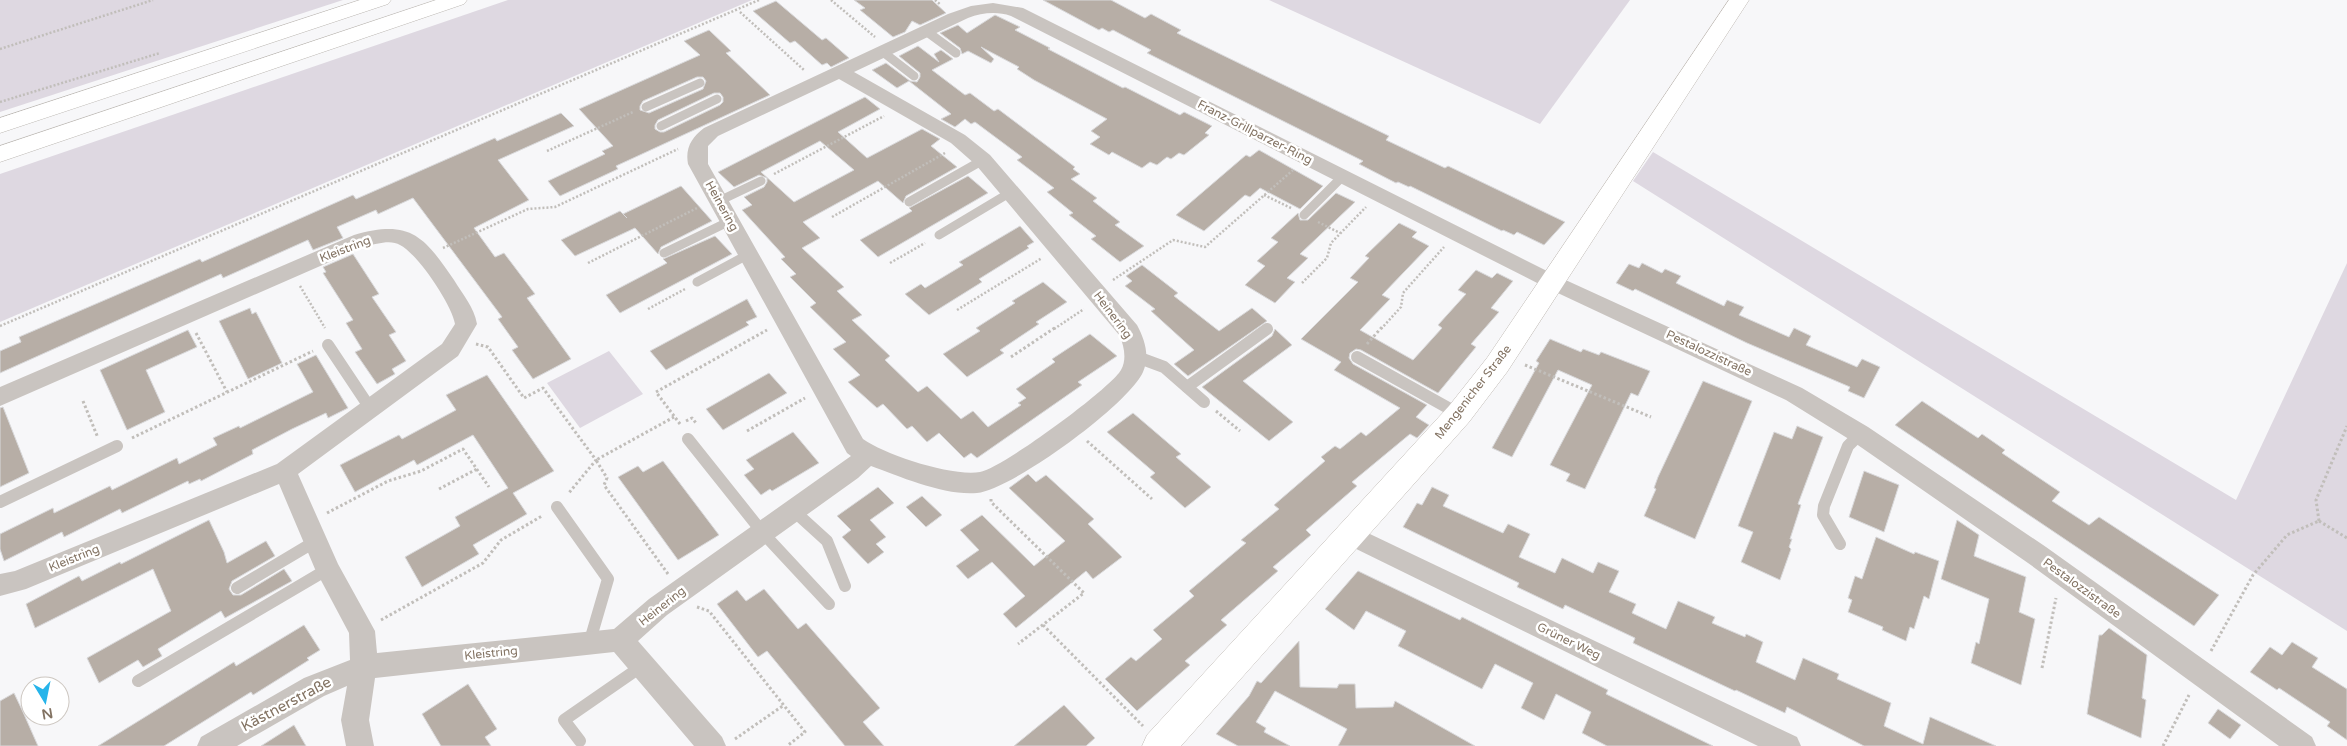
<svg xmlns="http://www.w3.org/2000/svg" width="2347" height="746" viewBox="0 0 2347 746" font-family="'Varela Round',sans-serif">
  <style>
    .green { fill: #ded8e1 }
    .building { fill: #b7aea6; stroke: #d9d9db; fill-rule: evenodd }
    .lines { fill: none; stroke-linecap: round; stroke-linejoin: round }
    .secondary-casing { stroke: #beb8b2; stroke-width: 1 }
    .highway-casing { stroke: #bcb8b3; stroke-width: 1 }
    .path-far1 { stroke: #c1beba; stroke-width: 2.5; stroke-dasharray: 2 2; stroke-linecap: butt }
    .path { stroke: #c1beba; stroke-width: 3; stroke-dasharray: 2.5 2.5; stroke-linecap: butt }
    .lane-far1 { stroke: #c9c4c0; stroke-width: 9 }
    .lane { stroke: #c9c4c0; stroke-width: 12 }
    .street { fill: #c9c4c0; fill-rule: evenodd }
    .secondary { fill: #fff; fill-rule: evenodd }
    .highway { fill: #fff; fill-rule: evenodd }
    .labels { text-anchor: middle; stroke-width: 5; stroke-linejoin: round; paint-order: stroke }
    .street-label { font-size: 12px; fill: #837363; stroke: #fff }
    .near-street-label { font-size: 15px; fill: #837363; stroke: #fff }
  </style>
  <rect width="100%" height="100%" fill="#f7f7f9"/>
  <g class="green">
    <path d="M0 0H343L0 112Z"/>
    <path d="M508 0H752L0 322V174Z"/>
    <path d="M1269 0H1630L1540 124Z"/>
    <path d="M1653 152 2236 500 2347 263V631L1633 181Z"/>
    <path d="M609 351 643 394 580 428 547 383Z"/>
  </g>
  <g class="building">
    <path d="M854 0H932L946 13 920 25 912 21 905 32 893 37 860 10 865 8Z"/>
    <path d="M1043 0H1111L1145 18 1151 14 1181 30 1177 33 1389 136 1386 140 1445 168 1448 166 1565 222 1544 245 1517 232 1514 235 1503 230 1502 231 1410 186 1409 187 1398 182 1396 183 1359 164 1363 161 1147 53 1151 50 1113 30 1109 32 1102 28 1099 30Z"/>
    <path d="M776 1 822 40 826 38 849 58 831 67 827 63 822 65 795 41 790 43 753 11Z"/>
    <path d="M995 15 1020 27 1015 30 1050 48 1048 49 1123 88 1125 87 1180 115 1184 112 1212 126 1205 133 1209 135 1184 155 1179 153 1171 159 1167 157 1157 165 1150 162 1142 168 1112 152 1109 155 1090 144 1100 137 1091 131 1107 119 1034 80 1017 69 1019 67 981 47 994 59 991 63 968 51 962 54 960 48 940 33 958 25 967 33Z"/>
    <path d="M709 30 731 51 726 53 770 95 616 166 618 169 560 196 548 181 605 154 602 151 613 146 579 109 700 55 684 41ZM697 77H703L706 81 703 89 649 113 640 110V106L643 101ZM714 93H720L723 97V102L720 105 664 132H660L655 129V125L658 120Z"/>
    <path d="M918 46 939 62 934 54 941 50 953 59 932 70 965 95 970 93 994 111 998 109 1075 167 1073 169 1080 174 1071 179 1097 198 1093 201 1120 222 1115 225 1144 246 1120 262 1091 239 1096 236 1069 215 1073 213 1047 192 1054 188 1017 160 1022 157 975 122 971 124 965 119 955 127 941 119 951 114 909 81 897 88 872 70 886 63 910 81 917 82 920 77V73L899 56Z"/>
    <path d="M865 97 880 109 838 132 867 158 922 129 940 139 931 146 957 167 906 196 903 203 878 181 803 222 820 238 802 248 844 287 837 291 862 315 852 320 890 356 885 360 918 392 927 386 961 419 973 411 988 427 1021 405 1018 403 1026 398 1016 389 1055 362 1052 359 1090 334 1117 356 1078 382 1082 385 977 458 971 453 964 458 939 433 927 442 912 426 907 429 883 404 877 408 848 382 860 375 833 349 846 342 810 307 816 303 790 277 796 274 781 259 785 257 742 210 752 205 744 197 764 187 767 182V178L759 175 734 187 718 172ZM820 141 854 170 794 202 761 172Z"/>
    <path d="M561 113 574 126 498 160 529 200 474 228 495 257 504 253 535 294 527 298 571 359 533 379 512 350 518 347 498 319 502 317 413 198 378 214 376 210 337 227 343 238 313 250 308 240 223 278 221 274 0 373V351L21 342 19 337 200 259 202 262 353 195 356 199 495 138 497 141Z"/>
    <path d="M1259 150 1323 186 1300 209 1260 188 1250 197 1245 195 1204 231 1176 215 1246 155 1250 157Z"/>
    <path d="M968 176 988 193 878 257 860 240 912 211 909 208Z"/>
    <path d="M681 186 712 221 661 247 658 254 635 228 575 256 561 240 620 211 627 218 623 214Z"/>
    <path d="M1336 193 1355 202 1300 254 1308 258 1287 278 1295 282 1275 303 1245 285 1265 266 1257 261 1278 242 1271 238 1298 213 1300 220H1308Z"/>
    <path d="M1399 223 1417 232 1412 237 1429 246 1382 295 1390 299 1360 330 1413 360 1442 328 1438 325 1466 294 1458 290 1476 270 1492 278 1497 273 1513 281 1491 308 1499 312 1471 344 1476 347 1438 393 1361 350 1356 349 1350 353 1349 358 1353 364 1427 405 1416 417 1429 425 1417 438 1410 434 1352 482 1357 486 1306 530 1311 535 1273 567 1278 571 1221 620 1227 625 1185 661 1190 665 1137 711 1105 679 1131 657 1136 661 1162 639 1153 630 1194 596 1189 591 1246 543 1241 540 1279 509 1274 505 1325 461 1321 457 1335 446 1340 449 1361 432 1366 436 1400 408 1334 370 1341 362 1301 339 1358 282 1350 278 1369 258 1365 256Z"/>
    <path d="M1020 226 1034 242 1027 246 1029 248 979 279 982 282 929 315 905 294 921 284 925 288 963 265 959 262Z"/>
    <path d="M715 236 732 254 620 313 606 295 667 263 663 259Z"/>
    <path d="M353 254 379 294 372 297 396 332 389 335 406 361 392 369 395 374 377 384 355 352 362 349 346 323 353 320 323 273 326 272 323 267Z"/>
    <path d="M1642 263 1662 273 1665 269 1681 276 1676 283 1724 306 1727 300 1744 307 1739 315 1789 337 1794 328 1811 336 1806 345 1857 367 1862 359 1880 367 1864 398 1848 391 1850 387 1747 343 1635 289 1633 291 1616 283 1629 264 1639 268Z"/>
    <path d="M1142 265 1178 293 1174 296 1219 331 1252 308 1267 321 1188 376 1174 364 1194 350 1151 311 1155 309 1125 286 1132 281 1126 276Z"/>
    <path d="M1043 282 1067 302 1036 322 1039 324 1000 350 1004 353 967 377 943 354 980 331 976 328 1015 303 1012 301Z"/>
    <path d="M747 299 757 317 746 322 749 325 666 370 650 351Z"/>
    <path d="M250 308 252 314 256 312 282 363 248 379 219 321Z"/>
    <path d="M1275 329 1292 345 1243 381 1293 422 1269 441 1202 387 1272 336Z"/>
    <path d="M188 330 197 347 146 370 165 412 127 430 100 370Z"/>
    <path d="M1550 339 1581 352 1583 349 1599 355 1601 352 1650 371 1638 396 1631 393 1585 489 1566 481 1570 474 1550 465 1592 385 1558 370 1512 457 1492 448 1539 363 1536 361Z"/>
    <path d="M316 355 348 408 328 418 326 413 292 429 252 450 253 454 201 481 200 479 189 484 188 481 122 513 120 509 64 537 62 532 4 561 0 549V534L53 508 54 513 110 486 112 490 177 458 179 464 217 445 213 438 239 426 240 428 313 392 297 364Z"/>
    <path d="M769 373 787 393 723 430 706 409Z"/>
    <path d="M487 375 554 471 513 493 527 514 473 545 479 554 422 587 405 557 460 526 455 517 508 488 473 435 417 465 414 460 355 492 340 465 399 435 402 439 456 410 446 395Z"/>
    <path d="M1703 381 1752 401 1695 539 1644 516 1656 489 1654 488 1658 477Z"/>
    <path d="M1922 401 1978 438 1982 434 2005 450 2002 453 2060 492 2052 501 2089 525 2099 517 2219 595 2194 626 1895 425Z"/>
    <path d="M3 407 29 473 0 487V408Z"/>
    <path d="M1133 413 1181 454 1176 457 1211 487 1185 508 1150 477 1155 473 1107 432Z"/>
    <path d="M1797 426 1823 437 1798 504 1801 505 1790 539H1792L1789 547 1791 549 1780 580 1741 562 1753 532 1738 526 1774 432 1792 439Z"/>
    <path d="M793 432 819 463 772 491 770 489 761 495 744 475 754 469 746 460Z"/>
    <path d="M663 461 719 535 678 560 618 477 638 466 643 472Z"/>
    <path d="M1864 471 1899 485 1884 532 1849 517Z"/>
    <path d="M1028 474 1036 482 1046 475 1094 519 1088 524 1122 557 1093 579 1086 571 1016 628 1003 614 1025 596 992 562 968 579 956 566 979 550 960 530 982 515 1034 566 1065 541 1009 488Z"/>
    <path d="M878 487 894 503 870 520 886 537 876 544 884 552 868 564 842 537 851 530 837 516Z"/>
    <path d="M1432 487 1449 495 1443 506 1503 533 1508 524 1530 534 1519 557 1555 573 1562 558 1593 573 1598 562 1619 571 1609 592 1636 604 1632 613 1666 629 1678 601 1715 617 1712 623 1745 637 1746 634 1763 642 1756 662 1795 680 1803 658 1839 674 1837 679 1891 703 1884 726 1923 744 1930 717 1996 746H1864L1787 707 1785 713 1736 690 1735 691 1633 643 1635 638 1565 605 1563 609 1517 587 1519 583 1403 527 1417 503 1422 505Z"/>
    <path d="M922 496 942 515 926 527 906 507Z"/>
    <path d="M209 520 224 552 227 563 266 541 275 556 232 581 229 589 233 595H241L284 569 292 581 225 618 221 611 158 649 162 656 143 667 138 660 99 683 87 658 171 611 153 569 35 628 26 604 79 576 82 581 120 562 121 564Z"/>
    <path d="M1957 520 1979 535 1974 556 2026 577 2019 612 2035 619 2021 685 1971 663 1976 642 1979 644 1989 599 1941 579Z"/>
    <path d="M1876 537 1914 554 1915 552 1939 561 1929 599 1924 596 1914 629 1910 627 1906 641 1882 630 1883 627 1848 612 1852 600 1848 598 1855 576 1862 579Z"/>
    <path d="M1358 571 1460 620 1462 617 1608 690 1606 694 1713 746H1607L1582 733 1591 712 1556 694 1544 720 1521 708 1533 683 1495 664 1482 689 1398 646 1406 631 1366 611 1354 630 1325 609Z"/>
    <path d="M764 589 798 629 806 623 880 708 863 722 884 746H845L767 651 758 657 717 604 737 590 746 601Z"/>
    <path d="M304 625 320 650 307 658 309 660 253 695 251 692 164 746H98L234 662 236 666Z"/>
    <path d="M2109 628 2147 655 2142 698 2146 700 2141 738 2087 714 2099 635H2102Z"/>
    <path d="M1299 641 1300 687 1337 688 1339 684H1355L1356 708 1393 707 1395 701 1475 746H1338L1347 729 1275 691 1256 722 1266 728 1264 732 1290 746H1238L1216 734 1249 696 1257 681 1261 683Z"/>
    <path d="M2292 642 2318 658 2312 667 2347 689V740L2327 726 2330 722 2279 688 2277 690 2250 672 2270 647 2282 655Z"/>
    <path d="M468 684 497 729 485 737 491 746H441L422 714Z"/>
    <path d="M14 693 23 712 38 746H0V701Z"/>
    <path d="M1064 705 1095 738 1086 746H1014Z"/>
    <path d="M2218 709 2241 725 2230 739 2208 723Z"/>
    <path d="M294 725 306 746H261Z"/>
  </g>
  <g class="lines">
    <g class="secondary-casing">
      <path id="secondary" d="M1729 0H1749L1507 372 1469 422 1181 746H1142L1147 735 1449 406 1487 358Z"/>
    </g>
    <g class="highway-casing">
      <g id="highway">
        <path d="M360 0H391L388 4 0 133V118Z"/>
        <path d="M436 0H467L464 4 0 162V146Z"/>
      </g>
    </g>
    <g class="path-far1">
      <path d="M831 0 875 37"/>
      <path d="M935 0 941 5"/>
      <path d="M740 12 804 70"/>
      <path d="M0 49 153 0"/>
      <path d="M0 102 160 53"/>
      <path d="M547 151 633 112"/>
      <path d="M774 174 884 116"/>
      <path d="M1264 195 1291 208"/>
      <path d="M832 217 945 153"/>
      <path d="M1318 222 1340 233"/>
      <path d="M443 248 528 209 555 207 678 149"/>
      <path d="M588 263 699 207"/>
      <path d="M890 263 925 243"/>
      <path d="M1113 280 1173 240 1205 247 1293 170"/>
      <path d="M1302 283 1327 258 1331 243 1366 207"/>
      <path d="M300 286 325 328"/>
      <path d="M648 309 685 289"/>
      <path d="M957 310 1042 258"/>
      <path d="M0 326 759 0"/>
      <path d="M1054 329 1084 309"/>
      <path d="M1381 329 1401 307 1403 293 1444 247"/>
    </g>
    <g class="path">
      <path d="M196 333 227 392"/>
      <path d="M476 344 488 347 524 398 543 388 596 460 568 494"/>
      <path d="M1367 344 1382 327"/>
      <path d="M1011 357 1056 327"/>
      <path d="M1525 365 1651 417"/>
      <path d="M83 401 98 438"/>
      <path d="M1216 411 1240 431"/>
      <path d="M686 421 692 418 696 423"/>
      <path d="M680 424 656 392 767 330"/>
      <path d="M747 431 805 398"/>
      <path d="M132 438 313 351"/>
      <path d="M1087 441 1152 499"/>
      <path d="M439 489 477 469"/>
      <path d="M991 499V502L1084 593 1018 644"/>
      <path d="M327 513 388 481 421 471 463 449 489 487"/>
      <path d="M2319 521 2316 500 2347 426"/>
      <path d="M2319 521 2347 538"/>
      <path d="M668 574 604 485 607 478 596 460 674 417"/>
      <path d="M697 607 709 611 805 732 787 746"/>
      <path d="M381 620 483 563 501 540 542 516"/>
      <path d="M1043 625 1143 726"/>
      <path d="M2211 651 2253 575 2287 535 2319 521"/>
      <path d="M2042 668 2056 598"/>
      <path d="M735 739 784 705"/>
      <path d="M2163 746 2189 695"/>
    </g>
    <g class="lane-far1">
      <path d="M926 31 956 53"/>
      <path d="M883 52 914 76"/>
      <path d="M646 107 700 83"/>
      <path d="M661 126 717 99"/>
      <path d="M719 201 761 181"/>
      <path d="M909 202 983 160"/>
      <path d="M1304 215 1343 176"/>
      <path d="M939 235 1011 192"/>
      <path d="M664 253 730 221"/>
      <path d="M697 282 749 254"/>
    </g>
    <g class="lane">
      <path d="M328 345 370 408"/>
      <path d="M1137 357 1164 367 1204 402"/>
      <path d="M1357 357 1459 414"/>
      <path d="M1187 387 1267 329"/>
      <path d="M688 439 763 533 829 604"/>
      <path d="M0 502 117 446"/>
      <path d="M557 507 608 579 589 644"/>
      <path d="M794 511 827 541 845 586"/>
      <path d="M1840 544 1823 515 1824 506 1848 446 1860 434"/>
      <path d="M237 588 316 541"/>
      <path d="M138 681 328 569"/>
      <path d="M580 741 564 720 642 666"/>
    </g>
    <g class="street">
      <path d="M993 3 1023 8 1559 277 1802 388 1868 427 2046 547 2312 737 2316 746H2279L2028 563 1852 441 1786 400 1545 287 1011 16C996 11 982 13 968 18L854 72 965 135 990 155 1137 325C1145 340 1150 356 1143 372 1128 405 1013 489 977 493 945 496 901 477 871 466L858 478 667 615 638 641 722 737 726 746H694L614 652 375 678 369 720 374 746H346L341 720 347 686 324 696 237 746H197L201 737 304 678 350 660 349 633 315 569 279 484 26 589 0 596V574L15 571 277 464 442 344 455 324C452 305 418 254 400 245 391 239 376 244 366 246L0 406V387L354 235C410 219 424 236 454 280 463 295 474 307 477 324L458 356 298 474 338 564 375 631 377 653 614 629 649 599 851 456 847 453 688 164C685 148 692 137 704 128L948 14 971 6ZM839 79 951 143 976 165 1120 336C1124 347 1127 359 1121 370 1110 389 1001 469 980 472 953 477 885 455 863 439L708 164V146L718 136Z"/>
      <path d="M1351 525 1797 737 1801 746H1758L1342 542 1339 535 1342 528Z"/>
    </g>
    <use href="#secondary" class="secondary"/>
    <use href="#highway" class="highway"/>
  </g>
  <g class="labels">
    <g class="street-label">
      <text transform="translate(1255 132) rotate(27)" y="4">Franz-Grillparzer-Ring</text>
      <text transform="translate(722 206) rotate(61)" y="4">Heinering</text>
      <text transform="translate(345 249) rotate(-21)" y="4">Kleistring</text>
      <text transform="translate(1113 315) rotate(53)" y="4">Heinering</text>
      <text transform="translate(1709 353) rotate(25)" y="4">Pestalozzistraße</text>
      <text transform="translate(1473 392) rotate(-52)" y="4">Mengenicher Straße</text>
      <text transform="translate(74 558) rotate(-22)" y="4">Kleistring</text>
      <text transform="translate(2082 588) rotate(36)" y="4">Pestalozzistraße</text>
      <text transform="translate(662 606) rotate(-38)" y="4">Heinering</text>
      <text transform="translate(1569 641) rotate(26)" y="4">Grüner Weg</text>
      <text transform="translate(491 653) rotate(-6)" y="4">Kleistring</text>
    </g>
    <g class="near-street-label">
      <text transform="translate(286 704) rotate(-28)" y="5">Kästnerstraße</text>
    </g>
  </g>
  <g transform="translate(45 701) rotate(170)"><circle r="24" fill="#ffffff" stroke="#cdc7c1"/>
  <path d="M0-4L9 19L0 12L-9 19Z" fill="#26b4ea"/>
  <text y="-8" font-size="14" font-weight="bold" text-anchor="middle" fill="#837363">N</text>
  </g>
</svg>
